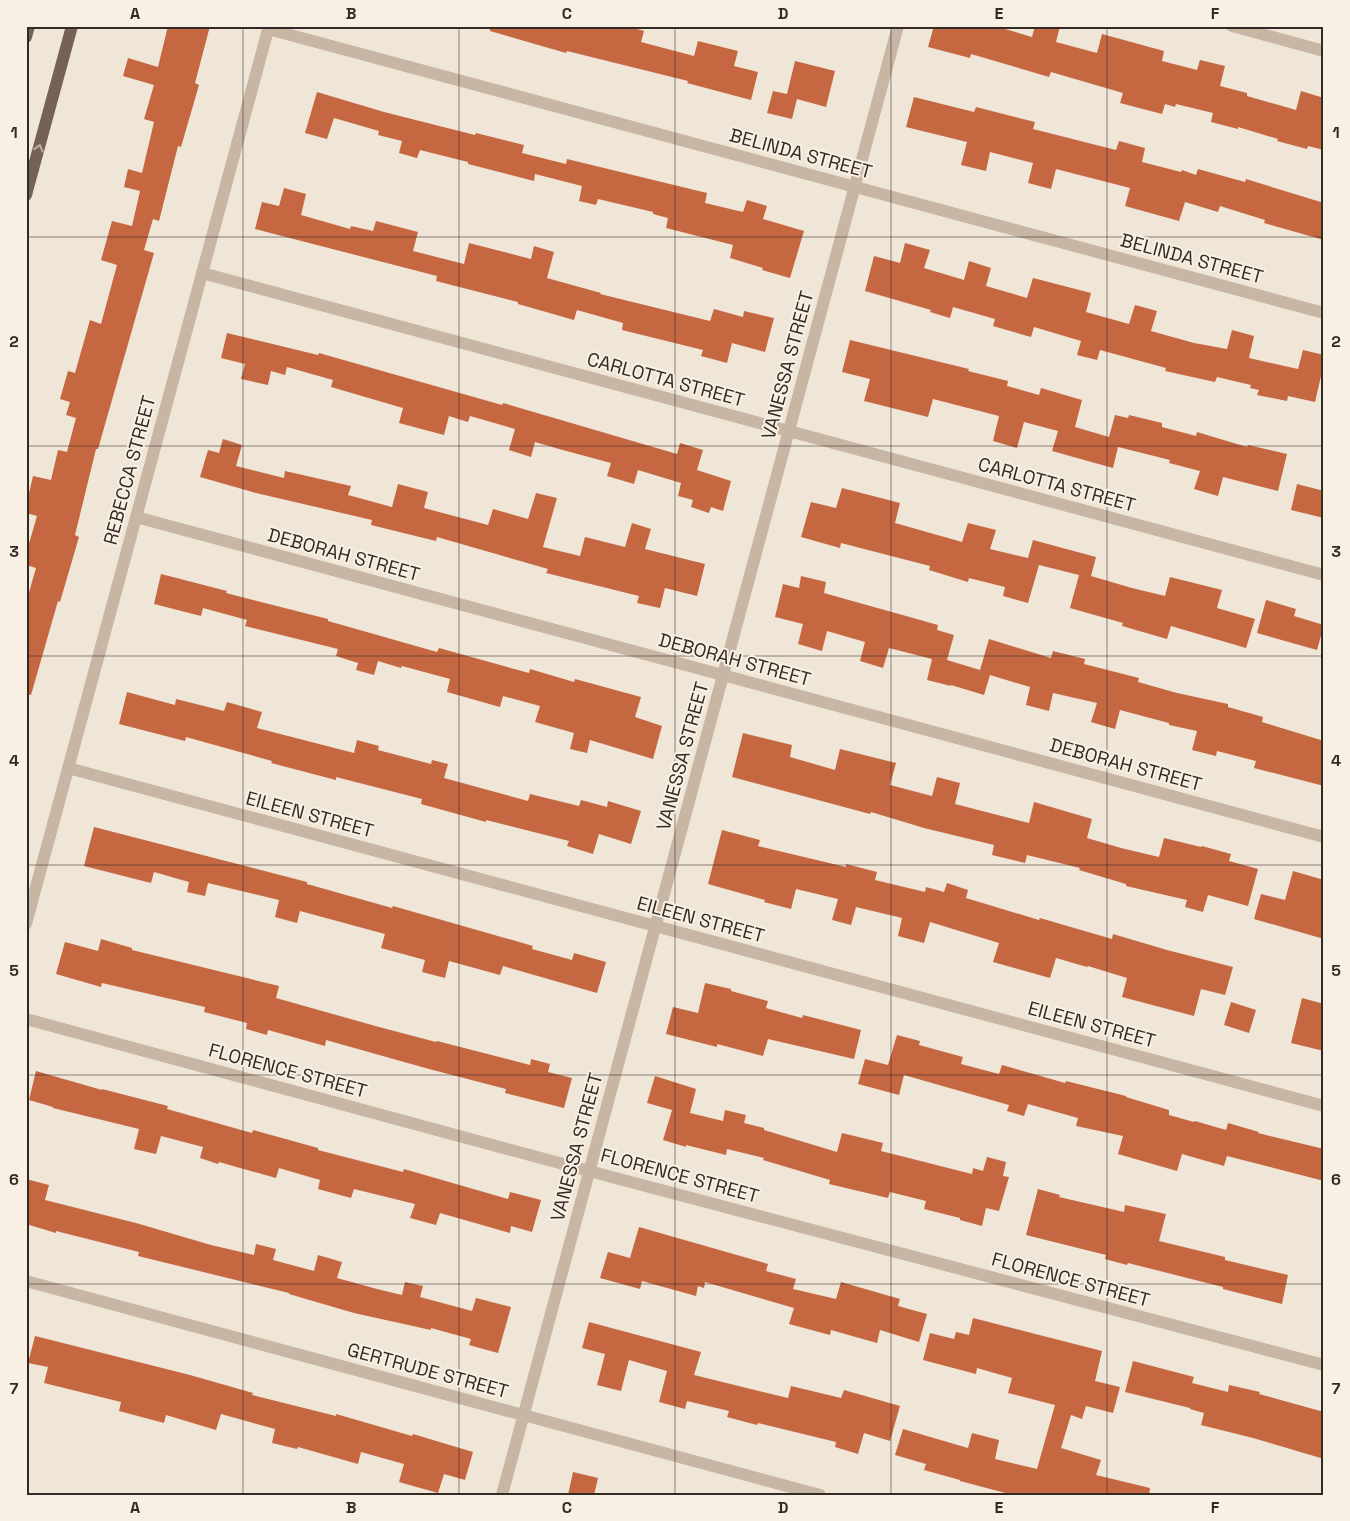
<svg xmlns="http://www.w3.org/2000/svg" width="1350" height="1521" viewBox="0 0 1350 1521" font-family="'Space Grotesk',sans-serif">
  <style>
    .building { fill: #c56741 }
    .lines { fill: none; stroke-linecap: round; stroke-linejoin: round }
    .minor { stroke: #c8b6a4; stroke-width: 12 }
    .major { stroke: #756256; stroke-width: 12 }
    .oneway { stroke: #bdb0a4 }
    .grid { fill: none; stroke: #332a25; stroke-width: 1; stroke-opacity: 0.55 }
    .labels { text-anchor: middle; stroke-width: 4; stroke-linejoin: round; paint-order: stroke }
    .street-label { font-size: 19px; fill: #332a25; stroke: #f8f0e3 }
    .neatline { fill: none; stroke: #332a25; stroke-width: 2 }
    .grid-label { font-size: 16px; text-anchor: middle; font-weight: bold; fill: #332a25 }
  </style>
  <rect width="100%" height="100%" fill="#f0e6d7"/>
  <g class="building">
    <path d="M168 26H210L195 83 199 85 181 147 178 146 159 221 153 219 144 250 154 253 98 449H96L75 535 79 537 60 602 58 601 31 695 26 694V603L36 568 26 565V554L37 516 26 513V506L33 476 51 480 58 450 67 452 76 418 66 415 70 402 60 399 68 371 75 373 90 320 101 324 117 265 101 260 112 221 132 226 140 191 124 187 128 169 142 173 154 122 144 119 154 85 123 76 128 58 158 67Z"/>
    <path d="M490 26H627L644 31 641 42 694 56 698 41 738 51 734 66 758 72 751 100 687 83 688 81 567 51 566 53 490 31Z"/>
    <path d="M934 26H995L1032 37 1035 26H1060L1056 42 1097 53 1102 34 1164 51 1162 61 1197 70 1200 60 1225 66 1220 86 1247 93V96L1296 110 1301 91 1324 98V150L1308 146 1307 149 1277 141 1278 139 1238 127V129L1211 122 1213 113 1176 104 1175 107 1165 104 1162 114 1120 103 1123 93 1051 72 1049 77 971 54 970 58 928 47Z"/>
    <path d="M795 61 835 71 826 107 797 99 792 119 767 113 773 91 787 94Z"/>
    <path d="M317 92 384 112 475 135 476 133 524 145 522 153 566 164 567 159 707 193 705 203 743 212 747 200 767 206 763 219 804 231 790 278 762 270 763 268 730 258 733 245 666 228 668 218 653 214V212L598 199 596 205 579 201 582 186 535 174 534 181 468 164V162L420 150 417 158 399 153 402 141 378 135 379 131 334 118 327 139 305 133Z"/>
    <path d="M914 97 974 112 976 107 1035 122 1033 129 1116 150 1119 141 1145 148 1142 162 1181 172 1182 170 1196 175 1198 169 1245 182 1246 179 1324 203V240L1264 223 1265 220 1220 206 1218 212 1185 202 1179 221 1125 206 1130 188 1056 169 1051 189 1028 183 1033 163 990 152 986 171 961 165 967 142 906 127Z"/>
    <path d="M284 188 306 194 301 215 350 229 351 226 373 231 376 221 418 232 413 251 464 264 469 243 531 259 534 246 554 252 547 278 601 293 600 294 710 321 714 309 743 317 744 311 774 318 765 352 732 343 727 363 701 356 703 350 622 330 623 323 577 310 574 320 518 304V302L436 281 437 276 255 229 262 202 279 206Z"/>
    <path d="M905 243 930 250 924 268 964 280 969 261 991 268 986 286 1027 298 1033 278 1091 293 1086 312 1129 324 1135 305 1157 311 1151 331 1194 343 1227 349 1232 330 1254 336 1249 358 1298 369 1303 350 1324 355V363L1315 402 1288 396 1287 401 1257 395 1259 390 1250 388 1251 385 1217 377 1215 382 1165 371 1166 368 1100 350 1097 360 1077 355 1081 341 1034 327 1031 337 993 326 995 319 953 307 950 318 930 312 931 310 865 291 874 256 900 263Z"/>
    <path d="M227 333 318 355 319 353 502 405 503 403 677 454 680 443 703 450 697 470 731 481 723 511 711 507 709 513 691 507 693 500 678 496 681 483 638 470 634 484 607 476 611 463 559 449 535 442 531 457 509 450 515 429 470 416 468 422 449 416 444 435 399 423 403 408 331 387 333 380 287 367 285 375 271 371 268 385 241 379 245 364 221 358Z"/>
    <path d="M850 340 969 369 968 371 1008 381 1007 386 1039 395 1041 388 1082 400 1075 427 1109 437 1115 415 1128 418 1129 415 1162 423V427L1196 436 1197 432 1247 447 1248 445 1287 454 1278 491 1223 477 1218 496 1194 489 1200 471 1169 463 1170 460 1118 447 1113 468 1052 451 1058 431 1024 422 1017 448 993 441 999 416 933 399 928 417 864 401 870 379 842 372Z"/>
    <path d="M223 439 242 445 236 466 284 478 285 471 351 486 348 495 392 507 398 484 428 492 424 508 488 525 493 509 528 519 536 493 557 498 543 547 580 556 585 537 625 547 632 523 651 529 645 549 705 564 697 596 665 588 660 608 637 603 639 596 546 573 548 569 437 537 436 541 371 525 372 520 256 493 200 477 208 450 219 453Z"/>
    <path d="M1297 484 1324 491V518L1291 510Z"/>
    <path d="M842 488 900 503 895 523 962 542 968 523 996 530 990 549 1028 558 1033 540 1096 557 1091 576 1132 588 1165 596 1170 577 1222 590 1217 608 1255 619 1246 648 1171 626 1167 639 1122 626 1123 623 1070 608 1079 575 1039 565 1028 603 1003 596 1005 587 969 578 968 582 929 570 930 566 841 543 840 548 801 537 811 502 836 508Z"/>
    <path d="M161 574 227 591 226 593 328 619V621L437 652 439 648 529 673 530 669 574 682 575 679 641 697 635 717 662 726 653 759 590 740 587 753 570 749 574 733 535 722 540 706 503 696 500 707 447 692 450 679 402 666 401 668 378 661 374 675 356 670 358 663 336 656 338 649 245 626 247 620 203 608 201 616 154 604Z"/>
    <path d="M801 576 826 582 824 593 938 625 937 630 954 635 947 660 980 670 989 639 1051 658 1053 651 1085 659 1084 664 1139 678 1138 682 1177 693 1228 704V707L1263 717 1262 722 1324 741V786L1254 768 1256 761 1217 751 1216 756 1192 750 1197 731 1169 725V723L1120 710 1115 729 1091 722 1097 703 1053 693 1049 711 1026 705 1030 687 990 675 984 695 951 685V686L927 680 932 659 889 648 883 668 860 661 865 642 827 631 822 651 798 644 803 624 775 617 783 584 799 588Z"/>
    <path d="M1266 600 1296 609 1294 616 1324 625 1317 650 1257 633Z"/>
    <path d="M127 692 175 705 176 699 224 711 227 702 262 712 257 728 354 753 357 740 379 746 378 750 431 764 432 760 448 764 444 778 528 801 530 794 579 806 581 800 607 807 608 801 641 811 631 844 599 834 593 854 567 846 569 841 486 820V822L421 804 422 799 336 777V780L271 763 272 761 186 737 185 741 119 724Z"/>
    <path d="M743 733 792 745 790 757 835 770 840 749 896 763 890 785 932 796 937 777 960 783 955 804 1029 823 1034 802 1092 819 1087 838 1121 848 1159 857 1164 838 1201 847 1202 846 1231 854 1229 861 1258 869 1248 906 1208 895 1203 912 1185 907 1187 900 1126 886V884L1079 870 1080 868 1027 855 1025 863 992 855 994 845 924 828 871 812 870 814 732 777Z"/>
    <path d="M94 827 307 882V884L392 908 393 906 533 946 532 949 572 960 574 953 606 962 597 993 503 966 500 975 449 961 445 978 422 972 425 960 381 948 385 934 300 911 297 923 275 917 279 900 208 883 205 896 187 892 189 882 154 872 151 883 84 866Z"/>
    <path d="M722 830 760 840 758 846 846 867V864L877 872 875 880 925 892 926 887 944 892 947 883 968 890 966 898 1039 920 1040 918 1112 939 1113 934 1167 950 1233 967 1225 995 1201 989 1194 1016 1122 997 1127 978 1088 966 1087 967 1056 958 1050 978 993 962 999 943 930 922 924 943 898 936 902 918 856 907 851 925 832 920 838 899 796 889 791 909 764 902 765 900 708 884Z"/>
    <path d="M1293 871 1324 880V939L1254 919 1261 894 1285 900Z"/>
    <path d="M101 939 132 948V950L279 986 276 998 379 1027 436 1042 437 1041 530 1065 531 1059 550 1064 548 1072 572 1078 564 1108 505 1093 506 1089 429 1069 326 1040 325 1046 268 1030 267 1035 246 1029 247 1023 204 1012 205 1007 102 983 101 987 56 974 65 942 98 951Z"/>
    <path d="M705 983 731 989V991L768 1001 766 1008 802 1018 803 1015 861 1030 854 1059 768 1039 763 1056 717 1044V1047L666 1034 673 1007 698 1013Z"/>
    <path d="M1302 998 1324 1004V1051L1291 1043Z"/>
    <path d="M1231 1002 1256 1010 1249 1033 1224 1025Z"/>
    <path d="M897 1035 920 1041 919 1045 963 1057 961 1064 999 1074 1002 1065 1065 1083 1066 1081 1126 1096V1097L1169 1110V1115L1194 1122 1195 1121 1226 1130 1228 1123 1259 1132 1258 1133 1324 1149V1181L1227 1156 1224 1166 1182 1154 1177 1171 1118 1154 1123 1136 1076 1126 1078 1118 1028 1104 1024 1116 1007 1111 1009 1105 904 1075 899 1095 858 1084 865 1059 888 1065Z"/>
    <path d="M36 1071 102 1090V1089L168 1106 167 1109 252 1133 253 1130 318 1148V1150L403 1172 404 1169 508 1199 510 1192 541 1200 532 1232 511 1226 510 1233 440 1213 436 1225 410 1218 415 1204 354 1189 351 1198 318 1189 320 1180 279 1168 276 1178 219 1162 218 1164 200 1158 203 1147 161 1136 156 1154 134 1149 139 1129 53 1108V1107L29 1100Z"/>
    <path d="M655 1076 696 1089 690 1113 723 1121 725 1110 746 1115 744 1123 764 1128V1130L837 1152 842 1133 883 1143 881 1151 972 1174 973 1168 983 1171 987 1157 1006 1162 1003 1176 1009 1177 999 1211 986 1208 982 1226 960 1220V1218L924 1209 926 1201 890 1192 888 1198 829 1184 830 1180 763 1160 764 1158 727 1149 726 1155 686 1145V1147L663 1140 672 1110 647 1103Z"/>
    <path d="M26 1179 49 1185 45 1200 136 1223 211 1245 254 1255 256 1244 276 1249 273 1260 314 1271 318 1255 342 1262 337 1278 377 1289 402 1295 405 1282 423 1286 420 1297 472 1311 476 1298 511 1307 498 1353 469 1345 471 1339 431 1328V1330L354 1313 289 1294V1293L138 1256 139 1252 56 1231V1233L26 1224Z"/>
    <path d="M1038 1189 1060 1195 1059 1197 1124 1212 1125 1205 1166 1214 1159 1241 1225 1257V1260L1288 1275 1282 1304 1223 1289V1287L1128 1263 1127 1265 1105 1259 1106 1255 1026 1235Z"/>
    <path d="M639 1227 768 1264 766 1271 796 1279 793 1289 836 1299 841 1282 900 1299 898 1306 927 1314 919 1342 880 1330 877 1343 831 1330 830 1335 789 1324 794 1308 705 1282 704 1288 698 1286 696 1296 642 1281 640 1289 600 1278 608 1252 630 1258Z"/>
    <path d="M973 1318 1102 1351 1095 1381 1120 1387 1113 1413 1086 1406 1082 1419 1071 1415 1061 1448 1101 1460 1096 1475 1150 1488 1149 1495H1013L960 1481V1480L924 1470 926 1464 895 1455 903 1429 968 1448 972 1433 999 1440 995 1459 1037 1469 1055 1405 1008 1393 1012 1378 977 1368 976 1374 923 1360 930 1333 954 1339 956 1332 969 1335Z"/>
    <path d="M589 1322 701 1352 694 1375 788 1398 791 1386 841 1398 844 1390 900 1406 890 1441 864 1433 858 1454 835 1447 836 1442 758 1423 757 1425 727 1417 729 1411 687 1401 685 1409 659 1402 667 1371 629 1360 621 1391 597 1385 605 1354 582 1348Z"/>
    <path d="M35 1336 190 1375 253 1393 252 1395 336 1416V1414L412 1436 413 1434 473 1452 465 1480 444 1474 438 1493 399 1482 404 1464 361 1452 358 1464 298 1447 297 1449 272 1443 275 1429 221 1414 216 1430 166 1415 164 1423 119 1411 121 1402 44 1383 48 1367 28 1363Z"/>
    <path d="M1133 1361 1194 1377 1192 1383 1228 1392 1229 1385 1260 1392 1259 1394 1324 1412V1459L1253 1438 1201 1425 1204 1413 1190 1409V1408L1125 1392Z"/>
    <path d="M573 1472 598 1478 594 1495H568Z"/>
  </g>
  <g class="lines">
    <g class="minor">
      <path d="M1232 26 1324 51"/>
      <path d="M268 29 1324 313"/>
      <path d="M202 273 1324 575"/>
      <path d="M136 517 1324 837"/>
      <path d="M68 768 1324 1106"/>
      <path d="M26 924 269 26"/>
      <path d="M26 1019 589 1171 1324 1365"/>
      <path d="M26 1281 820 1495"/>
      <path d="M502 1495 898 26"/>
    </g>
    <g class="major">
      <path d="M26 37 29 26"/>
      <path d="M26 195 72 26"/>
    </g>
  </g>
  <defs><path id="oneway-chevron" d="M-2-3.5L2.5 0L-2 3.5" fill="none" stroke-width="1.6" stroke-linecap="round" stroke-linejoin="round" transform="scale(1.25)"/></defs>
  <use class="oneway" href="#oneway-chevron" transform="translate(39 148) rotate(-75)"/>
  <path class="grid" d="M243 26V1495M459 26V1495M675 26V1495M891 26V1495M1107 26V1495M26 237H1324M26 446H1324M26 656H1324M26 865H1324M26 1075H1324M26 1284H1324"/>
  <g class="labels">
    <g class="street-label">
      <text transform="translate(801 153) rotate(15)" y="7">BELINDA STREET</text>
      <text transform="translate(1192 258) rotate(15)" y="7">BELINDA STREET</text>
      <text transform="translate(787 365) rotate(-75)" y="7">VANESSA STREET</text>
      <text transform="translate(666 379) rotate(15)" y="7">CARLOTTA STREET</text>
      <text transform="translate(129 470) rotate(-75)" y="7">REBECCA STREET</text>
      <text transform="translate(1057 484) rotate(15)" y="7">CARLOTTA STREET</text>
      <text transform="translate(344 554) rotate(15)" y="7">DEBORAH STREET</text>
      <text transform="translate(735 659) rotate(15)" y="7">DEBORAH STREET</text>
      <text transform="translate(682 756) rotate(-75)" y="7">VANESSA STREET</text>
      <text transform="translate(1126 764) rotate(15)" y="7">DEBORAH STREET</text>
      <text transform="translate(310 814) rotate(15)" y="7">EILEEN STREET</text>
      <text transform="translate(701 919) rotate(15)" y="7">EILEEN STREET</text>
      <text transform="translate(1092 1024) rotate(15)" y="7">EILEEN STREET</text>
      <text transform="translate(288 1070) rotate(15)" y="7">FLORENCE STREET</text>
      <text transform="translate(576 1147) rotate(-75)" y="7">VANESSA STREET</text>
      <text transform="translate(680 1175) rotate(15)" y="7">FLORENCE STREET</text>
      <text transform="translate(1071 1279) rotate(15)" y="7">FLORENCE STREET</text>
      <text transform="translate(428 1370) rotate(15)" y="7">GERTRUDE STREET</text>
    </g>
  </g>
  <rect width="1350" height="1521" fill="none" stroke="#f8f0e3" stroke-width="55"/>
  <rect x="28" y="28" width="1294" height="1466" class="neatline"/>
  <g class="grid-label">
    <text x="135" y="19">A</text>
    <text x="351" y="19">B</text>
    <text x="567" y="19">C</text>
    <text x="783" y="19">D</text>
    <text x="999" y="19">E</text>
    <text x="1215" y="19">F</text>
    <text x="14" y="138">1</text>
    <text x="1336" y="138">1</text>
    <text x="14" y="347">2</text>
    <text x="1336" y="347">2</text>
    <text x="14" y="557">3</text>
    <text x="1336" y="557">3</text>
    <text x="14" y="766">4</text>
    <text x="1336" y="766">4</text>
    <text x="14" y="976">5</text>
    <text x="1336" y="976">5</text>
    <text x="14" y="1185">6</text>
    <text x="1336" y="1185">6</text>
    <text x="14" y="1394">7</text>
    <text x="1336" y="1394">7</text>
    <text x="135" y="1513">A</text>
    <text x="351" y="1513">B</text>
    <text x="567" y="1513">C</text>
    <text x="783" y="1513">D</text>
    <text x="999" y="1513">E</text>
    <text x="1215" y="1513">F</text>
  </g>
</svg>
